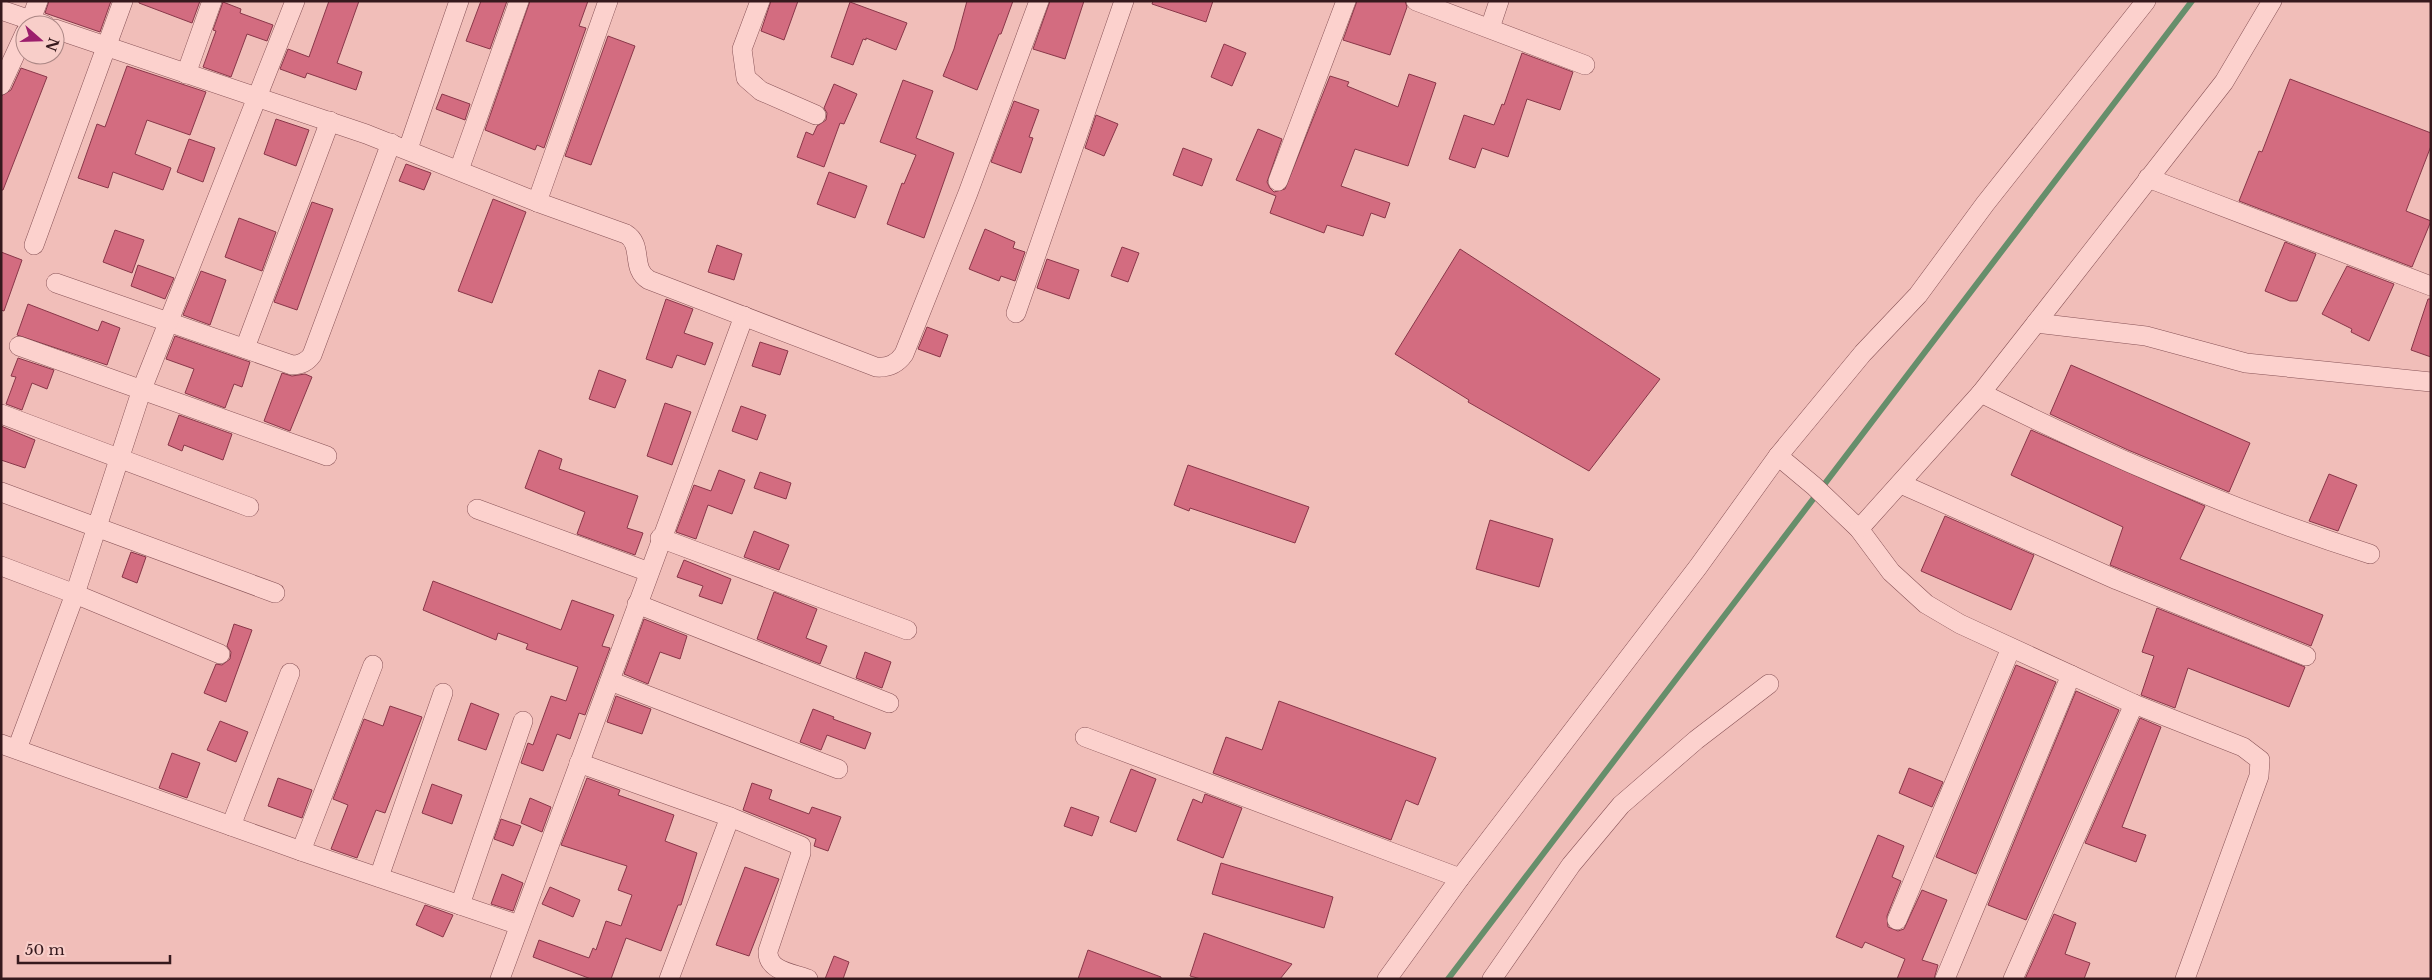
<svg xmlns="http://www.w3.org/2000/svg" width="2432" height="980" viewBox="0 0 2432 980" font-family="'Libre Baskerville',serif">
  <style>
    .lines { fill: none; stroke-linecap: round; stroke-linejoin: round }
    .stream { stroke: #668e6b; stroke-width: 6 }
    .building { fill: #d36c80; stroke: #893749 }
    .street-casing { stroke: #885357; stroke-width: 20 }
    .street { stroke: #fcd1cd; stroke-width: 19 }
  </style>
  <rect width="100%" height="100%" fill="#f1beb9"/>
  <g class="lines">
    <path class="stream" d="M1448 979 2192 1"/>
  </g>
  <g class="building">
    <path d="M49 1H111L100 32 45 13Z"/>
    <path d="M139 1H200L192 23 139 3Z"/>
    <path d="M329 1H359L337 63 362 72 356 90 307 73 305 78 280 69 288 49 309 57Z"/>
    <path d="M481 1H507L490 49 466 41Z"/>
    <path d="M530 1H588L579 26 586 28 544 148 537 145 535 150 485 130Z"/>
    <path d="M771 1H798L784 40 761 31Z"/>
    <path d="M967 1H1013L1001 34H999L977 90 943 76 954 49Z"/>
    <path d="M1050 1H1084L1065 59 1033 49Z"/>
    <path d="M1153 1H1213L1206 22 1152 4Z"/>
    <path d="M1357 1H1405L1407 7 1390 55 1343 40Z"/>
    <path d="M223 2 241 9 240 13 273 25 267 41 247 34 231 77 203 67 216 31 213 30Z"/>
    <path d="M850 2 907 23 896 50 866 38V40L863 39 853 65 831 57Z"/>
    <path d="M608 36 635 46 591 165 565 156Z"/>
    <path d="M1224 44 1246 53 1232 86 1211 77Z"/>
    <path d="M1522 53 1573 72 1560 110 1527 99 1508 157 1482 148 1475 168 1449 159 1464 115 1494 125 1502 104 1504 105Z"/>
    <path d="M127 66 206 92 190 135 147 120 135 154 171 168 163 190 113 172 108 188 78 178 97 124 105 127Z"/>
    <path d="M21 68 47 77 3 190H1V96L11 90Z"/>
    <path d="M1409 74 1436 83 1408 166 1355 149 1341 186 1390 203 1385 218 1371 213 1363 236 1327 225 1324 233 1270 213 1276 196 1236 180 1258 129 1282 139 1267 182 1270 188 1274 192 1285 189 1330 76 1349 82 1347 86 1398 107Z"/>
    <path d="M2290 79 2431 133V146L2406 211 2431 221 2412 267 2239 201 2259 151 2262 152Z"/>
    <path d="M903 80 933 91 916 138 954 153 924 238 887 224 902 183 904 184 916 155 880 142Z"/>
    <path d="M834 84 857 94 844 124 840 123 824 167 797 157 806 132 813 135 817 126 826 120 827 113 824 108Z"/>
    <path d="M442 94 470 104 465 120 436 109Z"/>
    <path d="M1014 101 1039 110 1029 137 1033 138 1021 173 991 162Z"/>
    <path d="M1096 115 1118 124 1104 156 1085 148Z"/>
    <path d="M276 119 309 130 296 166 264 154Z"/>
    <path d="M189 139 215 148 203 182 177 172Z"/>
    <path d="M1183 148 1212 159 1202 186 1173 175Z"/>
    <path d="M406 164 431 173 424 190 399 181Z"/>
    <path d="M829 172 867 186 855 218 817 204Z"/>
    <path d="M493 199 526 212 492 303 458 291Z"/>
    <path d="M312 202 333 209 297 310 274 302Z"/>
    <path d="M239 218 276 232 262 271 225 257Z"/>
    <path d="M985 229 1015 242 1013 248 1025 252 1015 281 1001 276 999 281 969 269Z"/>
    <path d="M115 230 144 240 132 273 103 262Z"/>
    <path d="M2285 242 2316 254 2297 301H2290L2265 291Z"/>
    <path d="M717 245 742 254 734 280 708 272Z"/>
    <path d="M1122 247 1139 253 1128 282 1111 276Z"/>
    <path d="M1460 249 1660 379 1589 471 1468 402 1469 400 1395 354Z"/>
    <path d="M1 252 22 260 4 311 1 310Z"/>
    <path d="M1047 259 1079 270 1069 299 1037 288Z"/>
    <path d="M138 265 174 278 165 299 131 286Z"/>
    <path d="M2347 266 2394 284 2369 341 2351 332 2352 329 2322 314Z"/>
    <path d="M201 271 226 280 210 325 183 315Z"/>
    <path d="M666 299 693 309 684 333 713 343 705 365 677 355 672 368 646 359Z"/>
    <path d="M2428 299H2431V357L2411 350Z"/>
    <path d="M28 304 98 331 102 321 120 328 107 365 17 335Z"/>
    <path d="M927 327 948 335 940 357 918 349Z"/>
    <path d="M175 336 250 362 242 387 234 384 225 408 185 393 194 369 166 359Z"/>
    <path d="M760 342 788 351 780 375 752 366Z"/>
    <path d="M18 358 54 370 47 389 32 383 22 410 6 404 16 377 11 376Z"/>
    <path d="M2071 365 2250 443 2229 492 2128 450 2050 414Z"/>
    <path d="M599 370 626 380 615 408 589 399Z"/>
    <path d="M282 373 292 376 305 374 312 377 290 431 264 421Z"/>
    <path d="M665 403 691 412 672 465 647 456Z"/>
    <path d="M741 406 766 415 757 440 732 431Z"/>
    <path d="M179 415 232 434 223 460 184 445 182 451 168 445Z"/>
    <path d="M1 426 35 440 25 468 1 460Z"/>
    <path d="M2031 430 2205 506 2180 559 2323 615 2311 646 2110 565 2123 527 2011 475Z"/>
    <path d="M539 450 562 459 559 469 638 496 627 528 643 533 635 555 577 534 585 512 525 488Z"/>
    <path d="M1188 465 1309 507 1295 543 1190 508 1189 511 1174 505Z"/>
    <path d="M719 470 745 480 732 514 708 505 696 539 676 532 694 485 711 491Z"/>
    <path d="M760 472 791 483 786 499 754 488Z"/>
    <path d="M2329 474 2357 485 2338 531 2309 521Z"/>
    <path d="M1945 516 2034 555 2011 610 1921 571Z"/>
    <path d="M1490 520 1553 539 1539 587 1476 569Z"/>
    <path d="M754 531 789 545 779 570 744 557Z"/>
    <path d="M131 552 146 557 137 583 122 577Z"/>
    <path d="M684 560 731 579 722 604 699 596 703 586 677 577Z"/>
    <path d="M433 581 561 630 572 600 614 615 602 646 610 648 585 715 579 713 570 739 557 734 543 771 521 763 528 743 533 745 551 696 566 701 578 667 526 649 528 644 498 633 496 640 423 610Z"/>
    <path d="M774 592 817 609 806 638 827 646 820 664 757 639Z"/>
    <path d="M2157 608 2305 667 2289 707 2188 668 2175 708 2141 695 2154 656 2142 652Z"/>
    <path d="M644 619 687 636 680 659 660 652 648 684 624 674Z"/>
    <path d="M234 624 252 630 226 702 204 693 216 664 222 665 230 659 231 652 227 646Z"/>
    <path d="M865 652 891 662 882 688 856 678Z"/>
    <path d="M2016 665 2056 682 1976 874 1936 857Z"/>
    <path d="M2076 691 2119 710 2026 920 1988 905Z"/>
    <path d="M616 696 651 709 642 734 607 722Z"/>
    <path d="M1279 701 1436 758 1418 805 1406 800 1391 840 1213 773 1226 737 1262 750Z"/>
    <path d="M471 703 499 714 486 750 458 740Z"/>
    <path d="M390 706 422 717 385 813 376 810 357 858 331 849 348 805 333 799 364 719 383 726Z"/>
    <path d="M813 709 834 717 833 719 871 733 865 749 827 735 821 750 800 742Z"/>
    <path d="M2140 718 2161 727 2122 827 2146 835 2136 862 2085 843Z"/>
    <path d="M220 721 248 732 236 762 207 750Z"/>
    <path d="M172 753 200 763 187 798 159 788Z"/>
    <path d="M1909 768 1943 782 1932 807 1899 793Z"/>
    <path d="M1131 769 1156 779 1136 832 1110 822Z"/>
    <path d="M278 778 312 790 302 818 268 806Z"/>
    <path d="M587 778 620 790 618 795 674 815 665 841 697 853 681 905H678L661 951 626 938 611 979H591L533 957 539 940 589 958 593 948 596 950 606 921 621 926 632 895 618 890 627 866 561 845Z"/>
    <path d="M752 783 772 790 769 799 809 814 812 807 841 817 828 851 814 846 816 839 743 810Z"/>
    <path d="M432 784 462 795 452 824 422 813Z"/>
    <path d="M1205 794 1242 808 1223 858 1177 840 1193 799 1202 803Z"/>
    <path d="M530 798 551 807 542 832 521 823Z"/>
    <path d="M1071 807 1099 817 1092 836 1064 826Z"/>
    <path d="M501 819 521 826 513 846 494 839Z"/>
    <path d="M1878 835 1904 846 1892 877 1901 881 1887 916 1888 927 1898 931 1904 929 1922 890 1947 900 1922 960 1938 965 1934 979H1897L1905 959 1865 942 1862 948 1836 937Z"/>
    <path d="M1221 863 1333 897 1324 928 1212 894Z"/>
    <path d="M745 867 779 879 749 956 716 945Z"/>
    <path d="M502 874 523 883 513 911 491 904Z"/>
    <path d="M550 887 580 900 573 917 542 904Z"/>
    <path d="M425 905 453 915 443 937 416 925Z"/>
    <path d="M2054 914 2076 923 2065 954 2090 963 2084 979H2025Z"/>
    <path d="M1204 933 1292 964 1280 979H1201L1190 976Z"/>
    <path d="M1088 950 1161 977V979H1078Z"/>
    <path d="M834 956 849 962 843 979H825Z"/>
  </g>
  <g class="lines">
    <g class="street-casing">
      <g id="street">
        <path d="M760 1 742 49 746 78 761 91 816 115"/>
        <path d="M1416 1 1585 65"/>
        <path d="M1 10 45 25"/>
        <path d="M29 25 38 1"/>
        <path d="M1490 28 1499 1"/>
        <path d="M55 29 366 134 537 202 626 234C644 245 630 269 649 280L876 367C889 368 897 364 904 354L968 193 1039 1"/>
        <path d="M186 74 212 1"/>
        <path d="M1 85 25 33"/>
        <path d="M408 149 459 1"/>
        <path d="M459 170 519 1"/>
        <path d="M2148 178 2431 286"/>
        <path d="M1278 181 1346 1"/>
        <path d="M537 202 608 1"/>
        <path d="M34 245 123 1"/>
        <path d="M56 283 292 365C301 365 307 362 312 355L391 143"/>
        <path d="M1016 313 1124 1"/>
        <path d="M2036 323 2146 336 2246 363 2431 382"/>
        <path d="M19 346 327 456"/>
        <path d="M245 348 330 121"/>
        <path d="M1981 393C2107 456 2235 511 2370 554"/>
        <path d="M1 414 249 507"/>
        <path d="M1778 456 1814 486 1859 529 1891 572 1926 604 1960 624 2134 704 2243 747 2260 760 2259 776 2185 979"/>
        <path d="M1901 484 2117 580 2306 656"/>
        <path d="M1 492 275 593"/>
        <path d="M477 509 649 572"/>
        <path d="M1859 529 1981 393 2036 323 2224 82 2272 1"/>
        <path d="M660 538 907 630"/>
        <path d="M1 566 75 594 220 654"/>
        <path d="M637 604 889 703"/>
        <path d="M610 681 838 769"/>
        <path d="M1085 737 1460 878"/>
        <path d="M1 744 301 851 519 925"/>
        <path d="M17 749 75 594 142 389 295 1"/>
        <path d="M579 763 730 817 801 846V853L768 951C767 971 792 973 808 979"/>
        <path d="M231 826 290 673"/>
        <path d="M301 851 373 665"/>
        <path d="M379 877 443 693"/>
        <path d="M460 905 523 721"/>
        <path d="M1897 920 2011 648"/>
        <path d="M500 979 744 316"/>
        <path d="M669 979 730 817"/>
        <path d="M1387 979 1460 878 1698 567 1778 456 1863 353 1918 295 1985 204 2146 1"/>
        <path d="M1492 979 1571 865 1621 805 1696 740 1769 684"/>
        <path d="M1945 979 2071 675"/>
        <path d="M2013 979 2134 704"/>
      </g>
    </g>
    <use href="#street" class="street"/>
  </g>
  <rect width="2432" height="980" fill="none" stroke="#36191d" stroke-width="5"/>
  <g transform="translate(40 40) rotate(110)"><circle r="24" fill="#f8cec9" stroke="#aa8684"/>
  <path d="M0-4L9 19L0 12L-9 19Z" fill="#9c1e6c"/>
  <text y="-8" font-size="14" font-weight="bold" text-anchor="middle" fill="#36191d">N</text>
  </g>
  <path d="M18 955v8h152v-8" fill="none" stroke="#36191d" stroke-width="2.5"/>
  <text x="25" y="955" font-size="15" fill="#36191d" stroke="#f8cec9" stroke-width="4" paint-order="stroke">50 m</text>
</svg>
